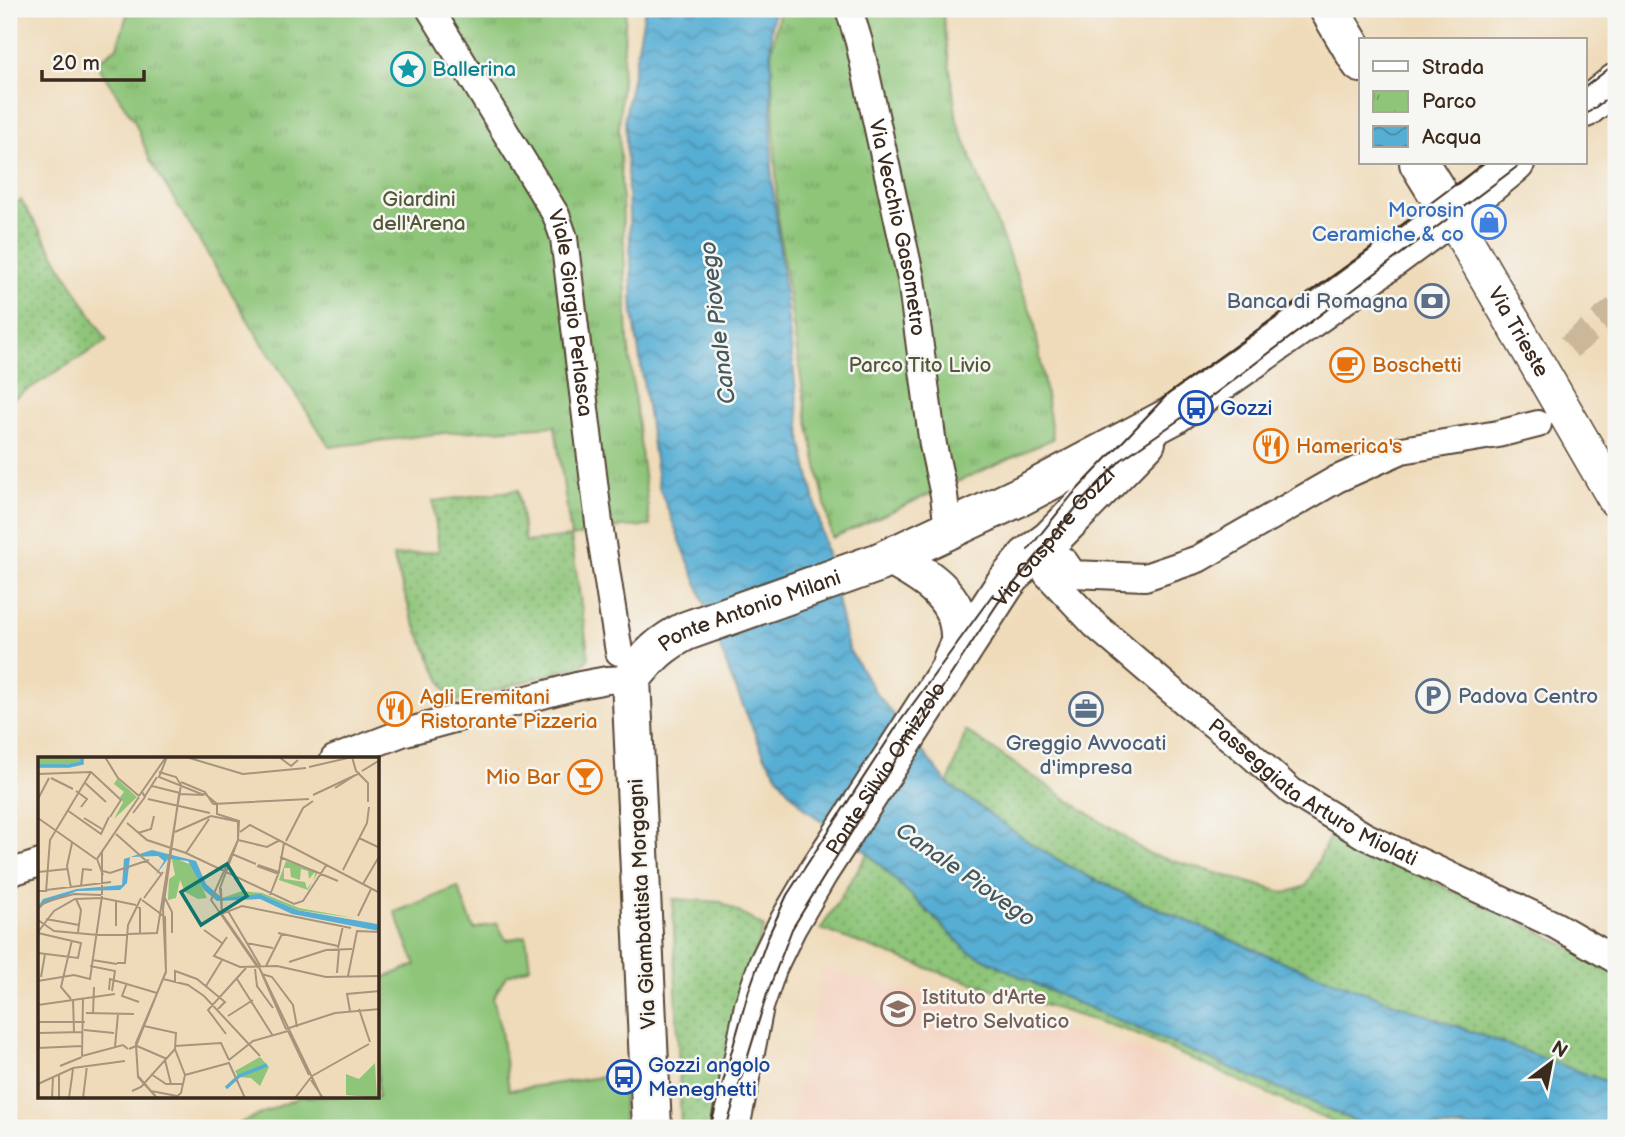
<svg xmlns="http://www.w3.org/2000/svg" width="1625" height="1137" viewBox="0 0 1625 1137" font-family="'Balsamiq Sans',sans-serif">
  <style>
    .built { fill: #f4d3c0 }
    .grass { fill: url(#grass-dots); stroke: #64784c; stroke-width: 2 }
    .park { fill: url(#park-tufts); stroke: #64784c; stroke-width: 2 }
    .garden { fill: #8ec579; stroke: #64784c; stroke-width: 2 }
    .water { fill: url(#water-waves); stroke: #496c79; stroke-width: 2 }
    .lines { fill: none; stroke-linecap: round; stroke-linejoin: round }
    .pedestrian-tunnel { stroke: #cbb89b; stroke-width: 26; stroke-dasharray: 26 13; stroke-linecap: butt }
    .pedestrian-casing { stroke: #564535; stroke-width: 30 }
    .minor-casing { stroke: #564535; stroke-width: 38 }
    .tertiary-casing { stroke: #564535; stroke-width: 42 }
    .pedestrian { stroke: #fff; stroke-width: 26 }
    .minor { stroke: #fff; stroke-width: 35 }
    .tertiary { stroke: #fff; stroke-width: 38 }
    .tram { stroke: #3b2a1e; stroke-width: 2 }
    .labels { text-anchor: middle; stroke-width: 5; stroke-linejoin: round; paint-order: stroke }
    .culture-label { font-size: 21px; fill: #0d838f; stroke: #f6f6f2; text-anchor: start }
    .park-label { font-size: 21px; fill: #545839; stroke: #f6f6f2 }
    .shop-label { font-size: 21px; fill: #366cbe; stroke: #f6f6f2; text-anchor: end }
    .street-label { font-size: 21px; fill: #3b2a1e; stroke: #f6f6f2 }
    .service-label { font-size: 21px; fill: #4e5e75; stroke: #f6f6f2; text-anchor: end }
    .food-label { font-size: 21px; fill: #c56008; stroke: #f6f6f2; text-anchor: start }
    .transit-label { font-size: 21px; fill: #164399; stroke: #f6f6f2; text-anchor: start }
    .education-label { font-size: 21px; fill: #785e54; stroke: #f6f6f2; text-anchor: start }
    .water-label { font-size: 23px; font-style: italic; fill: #45585e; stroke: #f6f6f2 }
    .inset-river { fill: none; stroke: #57aed4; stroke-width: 3.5 }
    .inset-road { fill: none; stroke: #a7947c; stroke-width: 2 }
    .view { fill: #0f766e; fill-opacity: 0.15; stroke: #0f766e; stroke-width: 3.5 }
    .inset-edge { fill: none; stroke: #3b2a1e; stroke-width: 3.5 }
  </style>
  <defs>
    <pattern id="grass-dots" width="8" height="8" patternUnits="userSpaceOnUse" patternTransform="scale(1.75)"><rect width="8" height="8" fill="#8ec579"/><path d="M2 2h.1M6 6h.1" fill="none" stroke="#75a063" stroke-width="1.8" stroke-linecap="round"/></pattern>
    <pattern id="park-tufts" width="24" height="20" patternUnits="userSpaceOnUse" patternTransform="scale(1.75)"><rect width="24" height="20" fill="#8ec579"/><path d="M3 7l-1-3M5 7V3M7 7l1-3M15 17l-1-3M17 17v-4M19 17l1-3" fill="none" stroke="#75a063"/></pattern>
    <pattern id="water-waves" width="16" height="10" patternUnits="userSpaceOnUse" patternTransform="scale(1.75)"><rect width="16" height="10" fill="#57aed4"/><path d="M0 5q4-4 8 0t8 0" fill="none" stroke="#498eab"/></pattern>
  </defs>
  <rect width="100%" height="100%" fill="#f6f6f2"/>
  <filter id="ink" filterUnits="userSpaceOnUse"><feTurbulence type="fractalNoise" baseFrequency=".0143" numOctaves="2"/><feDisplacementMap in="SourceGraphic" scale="14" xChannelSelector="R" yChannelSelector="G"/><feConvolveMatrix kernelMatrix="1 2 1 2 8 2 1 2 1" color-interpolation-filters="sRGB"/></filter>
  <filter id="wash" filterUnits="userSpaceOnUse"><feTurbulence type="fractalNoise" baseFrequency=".00686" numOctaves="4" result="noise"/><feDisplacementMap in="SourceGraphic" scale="28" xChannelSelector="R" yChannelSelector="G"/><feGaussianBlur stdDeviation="1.57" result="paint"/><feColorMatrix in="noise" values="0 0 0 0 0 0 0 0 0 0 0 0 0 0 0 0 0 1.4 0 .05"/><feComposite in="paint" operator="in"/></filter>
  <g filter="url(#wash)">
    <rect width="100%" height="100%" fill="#efdbba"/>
    <path class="built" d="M823 968 1141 1050 1312 1128H789Z"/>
    <g class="grass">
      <path d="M21 200 107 341 9 401V208Z"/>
      <path d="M518 490 525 542 571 537 589 658 582 665 451 703 412 618 393 556 439 551 433 501Z"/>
      <path d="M966 731 1149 854 1286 893 1306 886 1331 834 1539 931 1616 972V1085L1283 962 1138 900 1087 876 1034 846 948 784Z"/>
      <path d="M868 853 968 951 1054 993 1372 1128H1345L1131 1032 938 972 821 929Z"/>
      <path d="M673 899 721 902 764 927 741 997 716 1128H681Z"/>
    </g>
    <g class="park">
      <path d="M129 9H626L619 129 628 342 650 526 622 527 571 537 555 426 444 433 330 447 259 338 150 160 134 120 96 63 117 47Z"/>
      <path d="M780 9H942L957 121 1034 320 1053 439 832 538 806 412 778 223 771 53Z"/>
    </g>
    <path class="garden" d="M458 887 474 929 497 923 506 940 526 936 530 967 506 976 493 998 501 1031 509 1090 623 1074 624 1128H229L300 1097H378V980L416 965 395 912Z"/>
    <path class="water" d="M645 9H774L771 34 772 180 802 444 848 648 874 690 948 784 1034 846 1087 876 1138 900 1283 962 1616 1085V1128H1372L1054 993 968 951 868 853 809 812 787 789 764 755 730 675 700 591 659 487 633 313 625 117Z"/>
  </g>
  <g filter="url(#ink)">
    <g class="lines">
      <path class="pedestrian-tunnel" d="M1569 347 1616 309"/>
      <g class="pedestrian-casing">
        <g id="pedestrian">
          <path id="s1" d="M430 9 556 215 564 238 600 531 619 652"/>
          <path id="s2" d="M849 9 859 42 911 279 933 445 944 495 948 531"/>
          <path d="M1064 561 1073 574 1145 577 1198 559 1337 479 1402 450 1498 434 1538 424"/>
          <path id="s3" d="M1047 574 1095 625 1185 702 1249 753 1291 791 1365 836 1555 925 1616 960"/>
          <path d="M334 759 402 733 580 685 607 680 631 679"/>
          <path d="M9 873 40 863"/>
        </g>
      </g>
      <g class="minor-casing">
        <g id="minor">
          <path id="s4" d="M1451 215 1616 500"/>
        </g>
      </g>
      <g class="tertiary-casing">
        <g id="tertiary">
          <path d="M1329 9 1361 63"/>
          <path d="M1585 108 1616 83"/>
          <path d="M1419 163 1451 215"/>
          <path d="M891 557C922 574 959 594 960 635 961 643 955 653 952 661"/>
          <path id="s5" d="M652 1128 631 679C649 656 660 644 686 631L880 562 1023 495 1172 416 1322 310 1451 215 1515 163"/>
          <path id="s6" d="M730 1128 754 1006 768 965 787 926 819 871 1005 584 1027 557 1050 540 1146 442"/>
        </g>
      </g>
      <use href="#pedestrian" class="pedestrian"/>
      <use href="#minor" class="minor"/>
      <use href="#tertiary" class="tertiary"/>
      <g class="tram">
        <path d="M1585 87 1616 63"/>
        <path d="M1585 115 1616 92"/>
        <path d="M1028 550 1072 495 1168 394 1363 254 1484 163"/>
        <path d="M710 1128 749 990 768 937 787 895 899 723 993 594"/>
        <path id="s7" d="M726 1128 767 994 792 929 910 737 998 603 1080 503 1121 460 1196 408 1522 163"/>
      </g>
    </g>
  </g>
  <defs>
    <g id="sight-ring" transform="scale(1.75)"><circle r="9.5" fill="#f6f6f2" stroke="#0f9aa8" stroke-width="1.5"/><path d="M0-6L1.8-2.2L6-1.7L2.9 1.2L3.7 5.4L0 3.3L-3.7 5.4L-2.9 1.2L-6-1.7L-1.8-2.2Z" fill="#0f9aa8"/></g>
    <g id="shop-ring" transform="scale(1.75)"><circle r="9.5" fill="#f6f6f2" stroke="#3f7fe0" stroke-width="1.5"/><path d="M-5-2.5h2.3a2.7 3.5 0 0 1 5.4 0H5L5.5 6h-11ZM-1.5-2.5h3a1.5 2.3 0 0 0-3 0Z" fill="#3f7fe0"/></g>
    <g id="bank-ring" transform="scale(1.75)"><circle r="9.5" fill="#f6f6f2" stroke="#5c6f8a" stroke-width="1.5"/><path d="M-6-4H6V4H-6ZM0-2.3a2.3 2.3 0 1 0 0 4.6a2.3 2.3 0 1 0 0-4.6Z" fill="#5c6f8a"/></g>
    <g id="cafe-ring" transform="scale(1.75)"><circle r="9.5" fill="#f6f6f2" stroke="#e8710a" stroke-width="1.5"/><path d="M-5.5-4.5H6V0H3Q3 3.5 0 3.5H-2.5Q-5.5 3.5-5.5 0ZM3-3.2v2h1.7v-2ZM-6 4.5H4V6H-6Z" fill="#e8710a"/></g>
    <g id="bus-ring" transform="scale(1.75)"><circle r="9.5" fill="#f6f6f2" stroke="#1a4fb4" stroke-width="1.5"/><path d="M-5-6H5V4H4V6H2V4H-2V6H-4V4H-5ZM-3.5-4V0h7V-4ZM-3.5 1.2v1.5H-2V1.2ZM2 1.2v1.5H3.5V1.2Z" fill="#1a4fb4"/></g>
    <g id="restaurant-ring" transform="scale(1.75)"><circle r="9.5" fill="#f6f6f2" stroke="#e8710a" stroke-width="1.5"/><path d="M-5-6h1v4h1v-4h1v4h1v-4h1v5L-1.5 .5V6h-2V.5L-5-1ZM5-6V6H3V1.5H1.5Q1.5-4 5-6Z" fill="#e8710a"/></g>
    <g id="parking-ring" transform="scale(1.75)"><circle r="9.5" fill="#f6f6f2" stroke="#5c6f8a" stroke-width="1.5"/><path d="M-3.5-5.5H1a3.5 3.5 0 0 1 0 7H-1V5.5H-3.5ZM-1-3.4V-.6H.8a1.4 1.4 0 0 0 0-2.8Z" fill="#5c6f8a"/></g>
    <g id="office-ring" transform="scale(1.75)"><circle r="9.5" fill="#f6f6f2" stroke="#5c6f8a" stroke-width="1.5"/><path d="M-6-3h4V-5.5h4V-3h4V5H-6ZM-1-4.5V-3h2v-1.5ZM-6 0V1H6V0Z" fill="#5c6f8a"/></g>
    <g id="bar-ring" transform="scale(1.75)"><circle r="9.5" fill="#f6f6f2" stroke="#e8710a" stroke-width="1.5"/><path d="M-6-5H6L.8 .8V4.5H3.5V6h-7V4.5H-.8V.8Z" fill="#e8710a"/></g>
    <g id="school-ring" transform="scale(1.75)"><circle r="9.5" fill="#f6f6f2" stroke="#8d6e63" stroke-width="1.5"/><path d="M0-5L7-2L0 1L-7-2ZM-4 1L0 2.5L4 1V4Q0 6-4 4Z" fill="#8d6e63"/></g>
  </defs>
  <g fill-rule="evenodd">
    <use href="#sight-ring" x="408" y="69"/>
    <use href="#shop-ring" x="1489" y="222"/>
    <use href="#bank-ring" x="1432" y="301"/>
    <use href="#cafe-ring" x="1347" y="365"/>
    <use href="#bus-ring" x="1196" y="408"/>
    <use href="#restaurant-ring" x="1271" y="446"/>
    <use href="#parking-ring" x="1433" y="696"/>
    <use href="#restaurant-ring" x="395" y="709"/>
    <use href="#office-ring" x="1086" y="709"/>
    <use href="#bar-ring" x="585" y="777"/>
    <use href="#school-ring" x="898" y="1009"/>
    <use href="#bus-ring" x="624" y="1077"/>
  </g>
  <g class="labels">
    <g class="culture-label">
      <text x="432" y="76">Ballerina</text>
    </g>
    <g class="park-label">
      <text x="419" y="206">Giardini<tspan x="419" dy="24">dell'Arena</tspan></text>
      <text x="920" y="372">Parco Tito Livio</text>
    </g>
    <g class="shop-label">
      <text x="1464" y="217">Morosin<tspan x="1464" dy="24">Ceramiche &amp; co</tspan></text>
    </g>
    <g class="street-label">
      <text dy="7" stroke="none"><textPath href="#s2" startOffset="224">Via Vecchio Gasometro</textPath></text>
      <text dy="7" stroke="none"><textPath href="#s1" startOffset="341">Viale Giorgio Perlasca</textPath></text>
      <text dy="7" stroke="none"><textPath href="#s4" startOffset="135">Via Trieste</textPath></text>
      <text dy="7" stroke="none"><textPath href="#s7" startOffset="682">Via Gaspare Gozzi</textPath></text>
      <text dy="7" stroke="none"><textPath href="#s5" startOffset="590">Ponte Antonio Milani</textPath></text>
      <text dy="7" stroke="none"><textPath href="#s6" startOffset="397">Ponte Silvio Omizzolo</textPath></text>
      <text dy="7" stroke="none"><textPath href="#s3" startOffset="346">Passeggiata Arturo Miolati</textPath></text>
      <text transform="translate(642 904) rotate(-93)" y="7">Via Giambattista Morgagni</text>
    </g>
    <g class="service-label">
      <text x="1408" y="308">Banca di Romagna</text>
      <text x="1458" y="703" text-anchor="start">Padova Centro</text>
      <text x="1086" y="750" text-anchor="middle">Greggio Avvocati<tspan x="1086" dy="24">d'impresa</tspan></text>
    </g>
    <g class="food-label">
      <text x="1372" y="372">Boschetti</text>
      <text x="1296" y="453">Hamerica's</text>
      <text x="420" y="704">Agli Eremitani<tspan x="420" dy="24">Ristorante Pizzeria</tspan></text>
      <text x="560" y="784" text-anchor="end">Mio Bar</text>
    </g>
    <g class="transit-label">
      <text x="1220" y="415">Gozzi</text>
      <text x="648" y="1072">Gozzi angolo<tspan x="648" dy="24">Meneghetti</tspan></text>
    </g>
    <g class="education-label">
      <text x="922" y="1004">Istituto d'Arte<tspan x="922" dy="24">Pietro Selvatico</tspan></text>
    </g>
    <g class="water-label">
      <text transform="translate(717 323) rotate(-97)" y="8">Canale Piovego</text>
      <text transform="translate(966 874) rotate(35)" y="8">Canale Piovego</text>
    </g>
  </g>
  <g transform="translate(38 757)">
    <rect width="341" height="341" fill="#efdbba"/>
    <path d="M248 104 276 113 280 115 275 124 278 114 271 122 270 114 263 112 262 123 253 120 252 111H246V122L267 125 269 132 274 125 270 133 241 123ZM204 134 224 136 261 151 316 161 259 153 224 138 184 141Z" fill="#8ec579"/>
    <path d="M0 0H43L44 6 5 10 0 9ZM79 22 99 40 76 62 85 45 82 40 86 35 76 27ZM138 102 154 108 169 141 160 142 147 135 142 123 138 141 130 143 131 122 137 118 134 103ZM222 300 231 310 222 329 213 321 200 320 197 314ZM337 306 339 341 308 338V317L321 322Z" fill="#8ec579"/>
    <path d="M114 93 158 104 168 127 184 141 222 137 259 153 339 167 341 174 254 157 222 142 179 144 166 133 150 104 130 102 117 119 126 104 120 99 92 100 89 126 82 133 39 134 0 150 5 142 39 132 84 128 86 102Z" fill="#57aed4"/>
    <path class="inset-river" d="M0 9H31L44 6V0M188 331 201 319 229 308"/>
    <path class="inset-road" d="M67 0 80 21 101 39M148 0 205 17M241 0 253 9 260 3M314 0 318 14 330 26V45M271 10 314 0M324 14 342 3M0 17 53 15 83 43 72 60M205 17 268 11M13 21 35 32M46 25 68 45M143 25 167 35 175 47M114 29 142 36M297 31 316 19M38 34 49 42 43 50M166 36 179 47V57L201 64 200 83 182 131 184 157 222 212 284 341M275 38 322 16M101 39 128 0M107 39 119 20M0 42 11 21M110 42 172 56M175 47 271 42M29 53 63 77 71 60M95 56 107 40 104 35M173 59 202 65M0 61 58 102M46 61 64 72M200 63V83L173 143 220 211M89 66 109 83 148 96 256 147 265 144 289 107M137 75 173 59M202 75 212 68 342 136M100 76 113 72 116 59M78 77 123 117M321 81 342 91M200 83 229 90 242 83M248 84 265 51 275 44M64 94V138M148 96 171 62M194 97 218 107M242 100 300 124M220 108 241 115 232 138M219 109 241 117M305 113 329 66 331 50M65 114 72 116 111 103M241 114 246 86M0 115 29 112M65 118 59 102 101 40M325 127 342 98M43 129 45 112 54 113M33 131 29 109 34 86M183 131 184 156M0 134 73 125M8 135 12 83 53 15M106 141 125 115M127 141 134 155V176M38 142 43 153 40 175M98 149 102 151V178M0 152 7 145 36 137 63 138M190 154 223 210M183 157 204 149 313 171M320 159 333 132M8 162 41 168M0 163 16 174 60 178 119 176 143 28 138 20 121 15M78 169V144M166 173 184 186M0 175 16 154 37 142 64 141 98 148M0 176 43 186 40 201 0 196M240 176 300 189M189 180 176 199 202 210 239 209 288 220 342 219M208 186 235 191M300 191 305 169M54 203 79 207M251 205 288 193 314 192M79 206H87L90 168 103 141M52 209 77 214 74 234M228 209 244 177M221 210 248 272M217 212 219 229 235 251M299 216 301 192M224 217 234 220 255 248 259 270M310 219 319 174 342 175M3 220 7 197M125 222 150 228 166 239 222 299M199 222 235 279M0 224 36 218 52 222 64 139M137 225V214L159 222 187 245 180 252M89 226 84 239 101 245M168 229 184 203M71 233 72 222 119 236M33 242 23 230 34 183M35 242 36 275M0 248 77 237M0 251 1 291M321 252 332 285M312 254 309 237 342 234M48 256 96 257M55 257 56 230M190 259 215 243M1 265H47M106 269 138 276 137 292 147 318M248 272 297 256 342 252M46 273 76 276M250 274 271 318M1 276 45 275M188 277 170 253 208 211M98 289 100 319 119 341M99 289 129 302M137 289 183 286 191 303M77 290 80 257M0 291 44 289M91 292 98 289 128 214 127 160 104 143M44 299 45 241M44 299 85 288 90 292M127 303 133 327M191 303 215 284 250 274M22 309 44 300M113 317 128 327H144M147 318 191 306 207 341M274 319 331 287M273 323 285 341M0 327 35 311 87 304M94 334 103 330 137 292M113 334 139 339M14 341 15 320M21 341V317M31 341 35 312M45 341 49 309M119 341 100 320 98 286 128 215 125 152 141 37 166 38 121 20 129 0M137 341 143 336 147 318M257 341 274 319"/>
    <path class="view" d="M189 107 209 139 163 168 143 135Z"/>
    <rect width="341" height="341" class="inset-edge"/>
  </g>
  <rect width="1625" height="1137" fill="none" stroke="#f6f6f2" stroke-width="35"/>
  <rect x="1359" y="38" width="228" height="126" fill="#f6f6f2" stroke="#aba49d" stroke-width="2"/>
  <rect x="1373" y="61" width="35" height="10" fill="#ffffff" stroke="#aba49d" stroke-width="2"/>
  <text x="1422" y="74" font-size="21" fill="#3b2a1e">Strada</text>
  <rect x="1373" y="91" width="35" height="21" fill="url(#park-tufts)" stroke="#aba49d" stroke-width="2"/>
  <text x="1422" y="108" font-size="21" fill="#3b2a1e">Parco</text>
  <rect x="1373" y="126" width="35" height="21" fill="url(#water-waves)" stroke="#aba49d" stroke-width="2"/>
  <text x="1422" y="144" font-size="21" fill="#3b2a1e">Acqua</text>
  <g transform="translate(1551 1063) rotate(32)" stroke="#f6f6f2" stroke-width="5" paint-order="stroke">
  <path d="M0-5L12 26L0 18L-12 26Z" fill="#3b2a1e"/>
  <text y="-10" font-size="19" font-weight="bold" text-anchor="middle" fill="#3b2a1e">N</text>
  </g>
  <path d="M42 70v10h102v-10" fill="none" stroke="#3b2a1e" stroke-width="3.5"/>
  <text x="52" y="70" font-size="21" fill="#3b2a1e" stroke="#f6f6f2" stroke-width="5" paint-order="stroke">20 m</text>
</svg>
